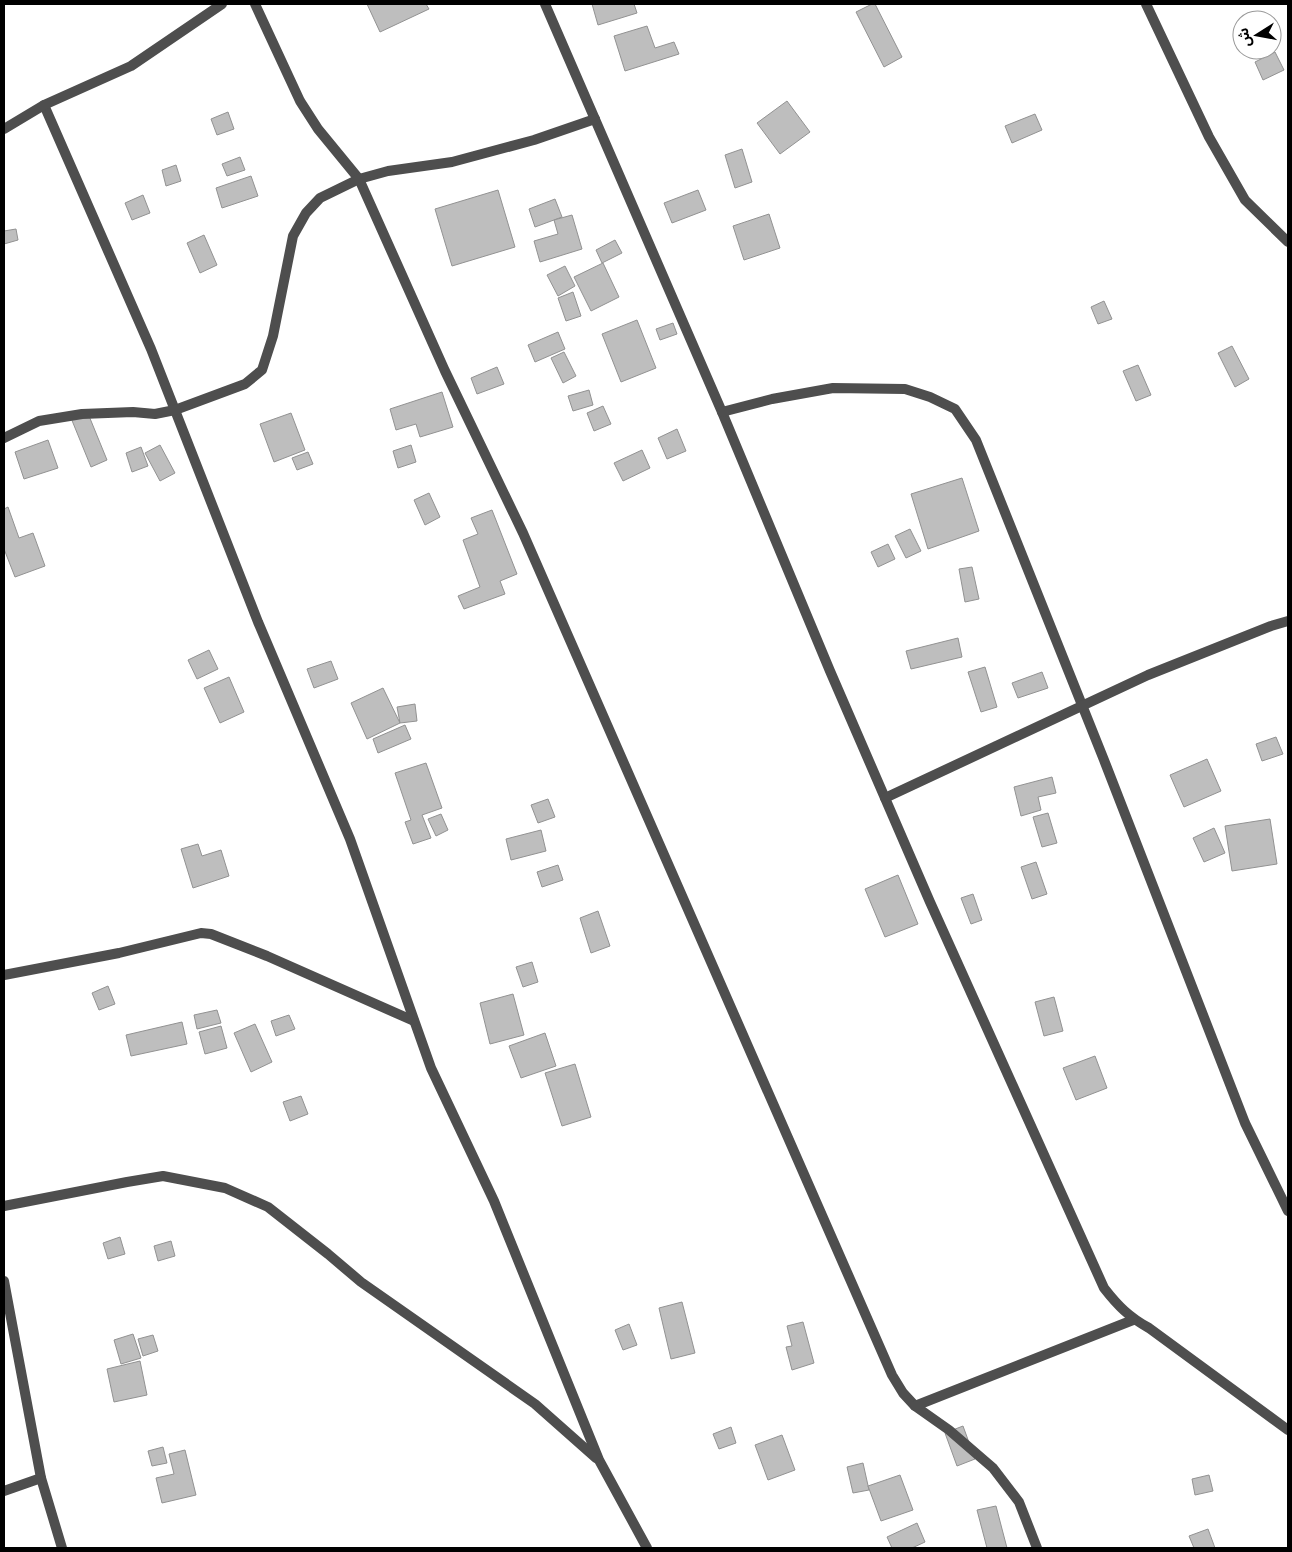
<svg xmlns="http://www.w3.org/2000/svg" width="1292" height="1552" viewBox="0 0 1292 1552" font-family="Helvetica,'Noto Sans Arabic',sans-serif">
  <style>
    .building { fill: #bebebe; stroke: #929292 }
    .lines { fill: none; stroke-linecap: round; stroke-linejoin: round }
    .street { stroke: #4e4e4e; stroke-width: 10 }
  </style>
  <rect width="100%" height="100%" fill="#fff"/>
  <g class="building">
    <path d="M367 4H426L429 9 380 32Z"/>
    <path d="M592 4H634L637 13 598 25Z"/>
    <path d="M872 4H875L902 57 884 67 856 12Z"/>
    <path d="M647 26 655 48 674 42 679 54 625 71 614 36Z"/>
    <path d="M1275 52 1284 70 1263 80 1255 62Z"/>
    <path d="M787 101 810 132 780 154 757 123Z"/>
    <path d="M228 112 234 129 217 135 211 119Z"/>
    <path d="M1035 114 1042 130 1012 143 1005 126Z"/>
    <path d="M742 149 752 182 735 188 725 155Z"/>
    <path d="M240 157 245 170 227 176 222 164Z"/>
    <path d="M176 165 181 181 166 186 162 170Z"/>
    <path d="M251 176 258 196 222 208 216 188Z"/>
    <path d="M498 190 515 247 452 266 435 209Z"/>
    <path d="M698 190 706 210 672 223 664 203Z"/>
    <path d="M143 195 150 213 132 220 125 203Z"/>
    <path d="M555 199 562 217 535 227 529 209Z"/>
    <path d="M769 214 780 248 744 260 733 226Z"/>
    <path d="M572 215 582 249 540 262 534 241 558 234 554 220Z"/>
    <path d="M16 229 18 240 4 244V231Z"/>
    <path d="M204 235 217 265 200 273 187 243Z"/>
    <path d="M615 240 622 253 602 263 596 250Z"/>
    <path d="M603 263 619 297 591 311 574 277Z"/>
    <path d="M565 266 575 286 558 296 547 275Z"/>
    <path d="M573 292 581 316 566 321 558 298Z"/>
    <path d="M1104 301 1112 319 1098 324 1091 307Z"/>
    <path d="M637 320 656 368 621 382 602 334Z"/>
    <path d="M673 323 677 334 660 340 656 329Z"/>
    <path d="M558 332 565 349 535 362 528 345Z"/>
    <path d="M1232 346 1249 379 1235 387 1218 353Z"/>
    <path d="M564 352 576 376 563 383 551 358Z"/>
    <path d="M1138 365 1151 395 1136 401 1123 371Z"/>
    <path d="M497 367 504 384 477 394 471 378Z"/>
    <path d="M589 390 593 405 573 411 568 396Z"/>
    <path d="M442 392 453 427 420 437 416 424 396 430 390 409Z"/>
    <path d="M603 406 611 424 594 431 587 413Z"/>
    <path d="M87 411 107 460 91 467 71 418Z"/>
    <path d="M291 413 305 450 274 462 260 424Z"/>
    <path d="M677 429 686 451 667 459 658 438Z"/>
    <path d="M48 440 58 468 24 479 15 452Z"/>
    <path d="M160 445 175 473 160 481 145 453Z"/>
    <path d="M411 445 416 462 398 468 393 451Z"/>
    <path d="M141 447 148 466 132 472 126 453Z"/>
    <path d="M642 450 650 468 623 481 614 463Z"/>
    <path d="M308 452 313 464 297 470 292 458Z"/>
    <path d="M962 478 979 531 928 549 911 494Z"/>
    <path d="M429 493 440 517 425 525 414 500Z"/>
    <path d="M8 507 19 538 33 533 45 566 15 577 4 549V509Z"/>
    <path d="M492 510 517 574 500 581 505 594 464 609 458 596 480 587 463 540 478 534 471 518Z"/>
    <path d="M910 529 921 551 906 558 895 536Z"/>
    <path d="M888 544 895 559 878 567 871 552Z"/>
    <path d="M972 567 979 599 965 602 959 569Z"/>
    <path d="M958 638 962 657 911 669 906 651Z"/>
    <path d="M209 650 218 669 197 679 188 660Z"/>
    <path d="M331 661 338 679 314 688 307 669Z"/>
    <path d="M985 667 997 707 981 712 968 672Z"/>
    <path d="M1042 672 1048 688 1018 698 1012 683Z"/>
    <path d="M229 677 244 712 220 723 204 688Z"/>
    <path d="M383 688 400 723 367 739 351 703Z"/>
    <path d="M415 704 417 721 400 723 397 707Z"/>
    <path d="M405 725 411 739 378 753 373 739Z"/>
    <path d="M1276 737 1283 754 1262 761 1256 744Z"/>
    <path d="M1207 759 1221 791 1184 807 1170 775Z"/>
    <path d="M426 763 442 808 422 815 431 838 413 844 405 822 411 820 395 773Z"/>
    <path d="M1052 777 1056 793 1038 797 1041 810 1021 816 1014 787Z"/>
    <path d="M548 799 555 817 538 823 531 805Z"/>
    <path d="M1048 813 1057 843 1042 847 1033 817Z"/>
    <path d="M441 814 448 830 436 836 428 819Z"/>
    <path d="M1270 819 1277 864 1232 871 1225 826Z"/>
    <path d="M1214 828 1225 853 1204 862 1193 838Z"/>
    <path d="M541 830 546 851 511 860 506 839Z"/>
    <path d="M198 844 202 856 221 850 229 876 193 888 181 849Z"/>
    <path d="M1036 862 1047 894 1032 899 1021 867Z"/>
    <path d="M558 865 563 880 542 887 537 872Z"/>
    <path d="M898 875 918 924 885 937 865 889Z"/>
    <path d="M973 894 982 920 971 924 961 898Z"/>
    <path d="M598 911 610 946 591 953 580 918Z"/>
    <path d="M532 962 538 982 523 987 516 967Z"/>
    <path d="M108 986 115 1004 99 1010 92 993Z"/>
    <path d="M513 994 524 1035 490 1044 480 1003Z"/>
    <path d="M1054 997 1063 1031 1044 1036 1035 1002Z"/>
    <path d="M217 1010 221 1023 197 1029 194 1015Z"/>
    <path d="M289 1015 295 1029 276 1036 271 1021Z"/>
    <path d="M182 1022 187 1044 131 1056 126 1035Z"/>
    <path d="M255 1024 272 1062 251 1072 234 1033Z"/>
    <path d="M221 1026 227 1048 205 1054 199 1032Z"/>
    <path d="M545 1033 556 1066 521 1078 509 1046Z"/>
    <path d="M1095 1056 1107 1088 1076 1100 1063 1068Z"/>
    <path d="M575 1064 591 1117 562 1126 545 1073Z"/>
    <path d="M301 1096 308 1114 290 1121 283 1102Z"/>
    <path d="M120 1237 125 1254 108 1259 103 1243Z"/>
    <path d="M171 1241 175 1256 158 1261 154 1246Z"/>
    <path d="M682 1302 695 1353 671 1359 659 1308Z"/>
    <path d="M803 1322 814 1363 792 1370 786 1347 792 1346 787 1326Z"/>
    <path d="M629 1324 637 1345 623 1350 615 1330Z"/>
    <path d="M133 1334 141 1358 121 1364 114 1340Z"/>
    <path d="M153 1335 158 1351 143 1356 138 1339Z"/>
    <path d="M140 1361 147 1395 114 1402 107 1369Z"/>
    <path d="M963 1426 975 1459 957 1466 945 1433Z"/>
    <path d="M731 1427 736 1443 719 1449 713 1434Z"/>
    <path d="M782 1435 795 1470 768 1480 755 1445Z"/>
    <path d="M163 1447 167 1463 152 1466 148 1451Z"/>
    <path d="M185 1450 196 1495 162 1503 156 1478 174 1474 169 1454Z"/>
    <path d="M863 1463 869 1490 853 1493 847 1467Z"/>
    <path d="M900 1475 913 1510 881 1521 868 1486Z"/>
    <path d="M1209 1475 1213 1491 1195 1495 1192 1479Z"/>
    <path d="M996 1506 1007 1548H987L977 1510Z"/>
    <path d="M917 1523 925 1542 912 1548H892L887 1537Z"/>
    <path d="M1208 1529 1215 1548H1194L1189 1536Z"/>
  </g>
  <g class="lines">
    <g class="street">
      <path d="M255 4 300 101 318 129 359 179 445 371 523 533 892 1375 903 1393 915 1406 949 1430 993 1468 1019 1502 1037 1548"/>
      <path d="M545 4 722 412 830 671 930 902 1104 1288C1118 1306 1129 1317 1149 1328L1288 1430"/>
      <path d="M1146 4 1209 137 1245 200 1288 242"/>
      <path d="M44 105 151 349 258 622 350 839 431 1068 494 1201 599 1460 647 1548"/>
      <path d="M4 129 44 105 131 66 222 4"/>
      <path d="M722 412 772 399 833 388 905 389 930 397 955 409 976 440 1104 760 1245 1123 1288 1211"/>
      <path d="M4 438 39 421 82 414 133 412 155 414 175 410 245 384 262 370 273 336 293 236 306 213 320 198 359 179 388 171 452 162 534 140 595 119"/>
      <path d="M885 798 1148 675 1271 626 1288 621"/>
      <path d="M4 975 119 953 201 933 211 934 267 956 414 1021"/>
      <path d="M4 1206 127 1182 163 1176 225 1188 268 1207 328 1254 361 1282 535 1404 596 1458"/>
      <path d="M4 1281 41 1478 62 1548"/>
      <path d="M915 1406 1133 1320"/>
      <path d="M4 1491 41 1478"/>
    </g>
  </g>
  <rect width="1292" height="1552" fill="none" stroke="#000000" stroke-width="10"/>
  <g transform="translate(1257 35) rotate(259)"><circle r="24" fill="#ffffff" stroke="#999999"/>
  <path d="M0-4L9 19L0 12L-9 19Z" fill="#000000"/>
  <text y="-8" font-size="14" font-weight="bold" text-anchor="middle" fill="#000000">ش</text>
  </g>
</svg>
